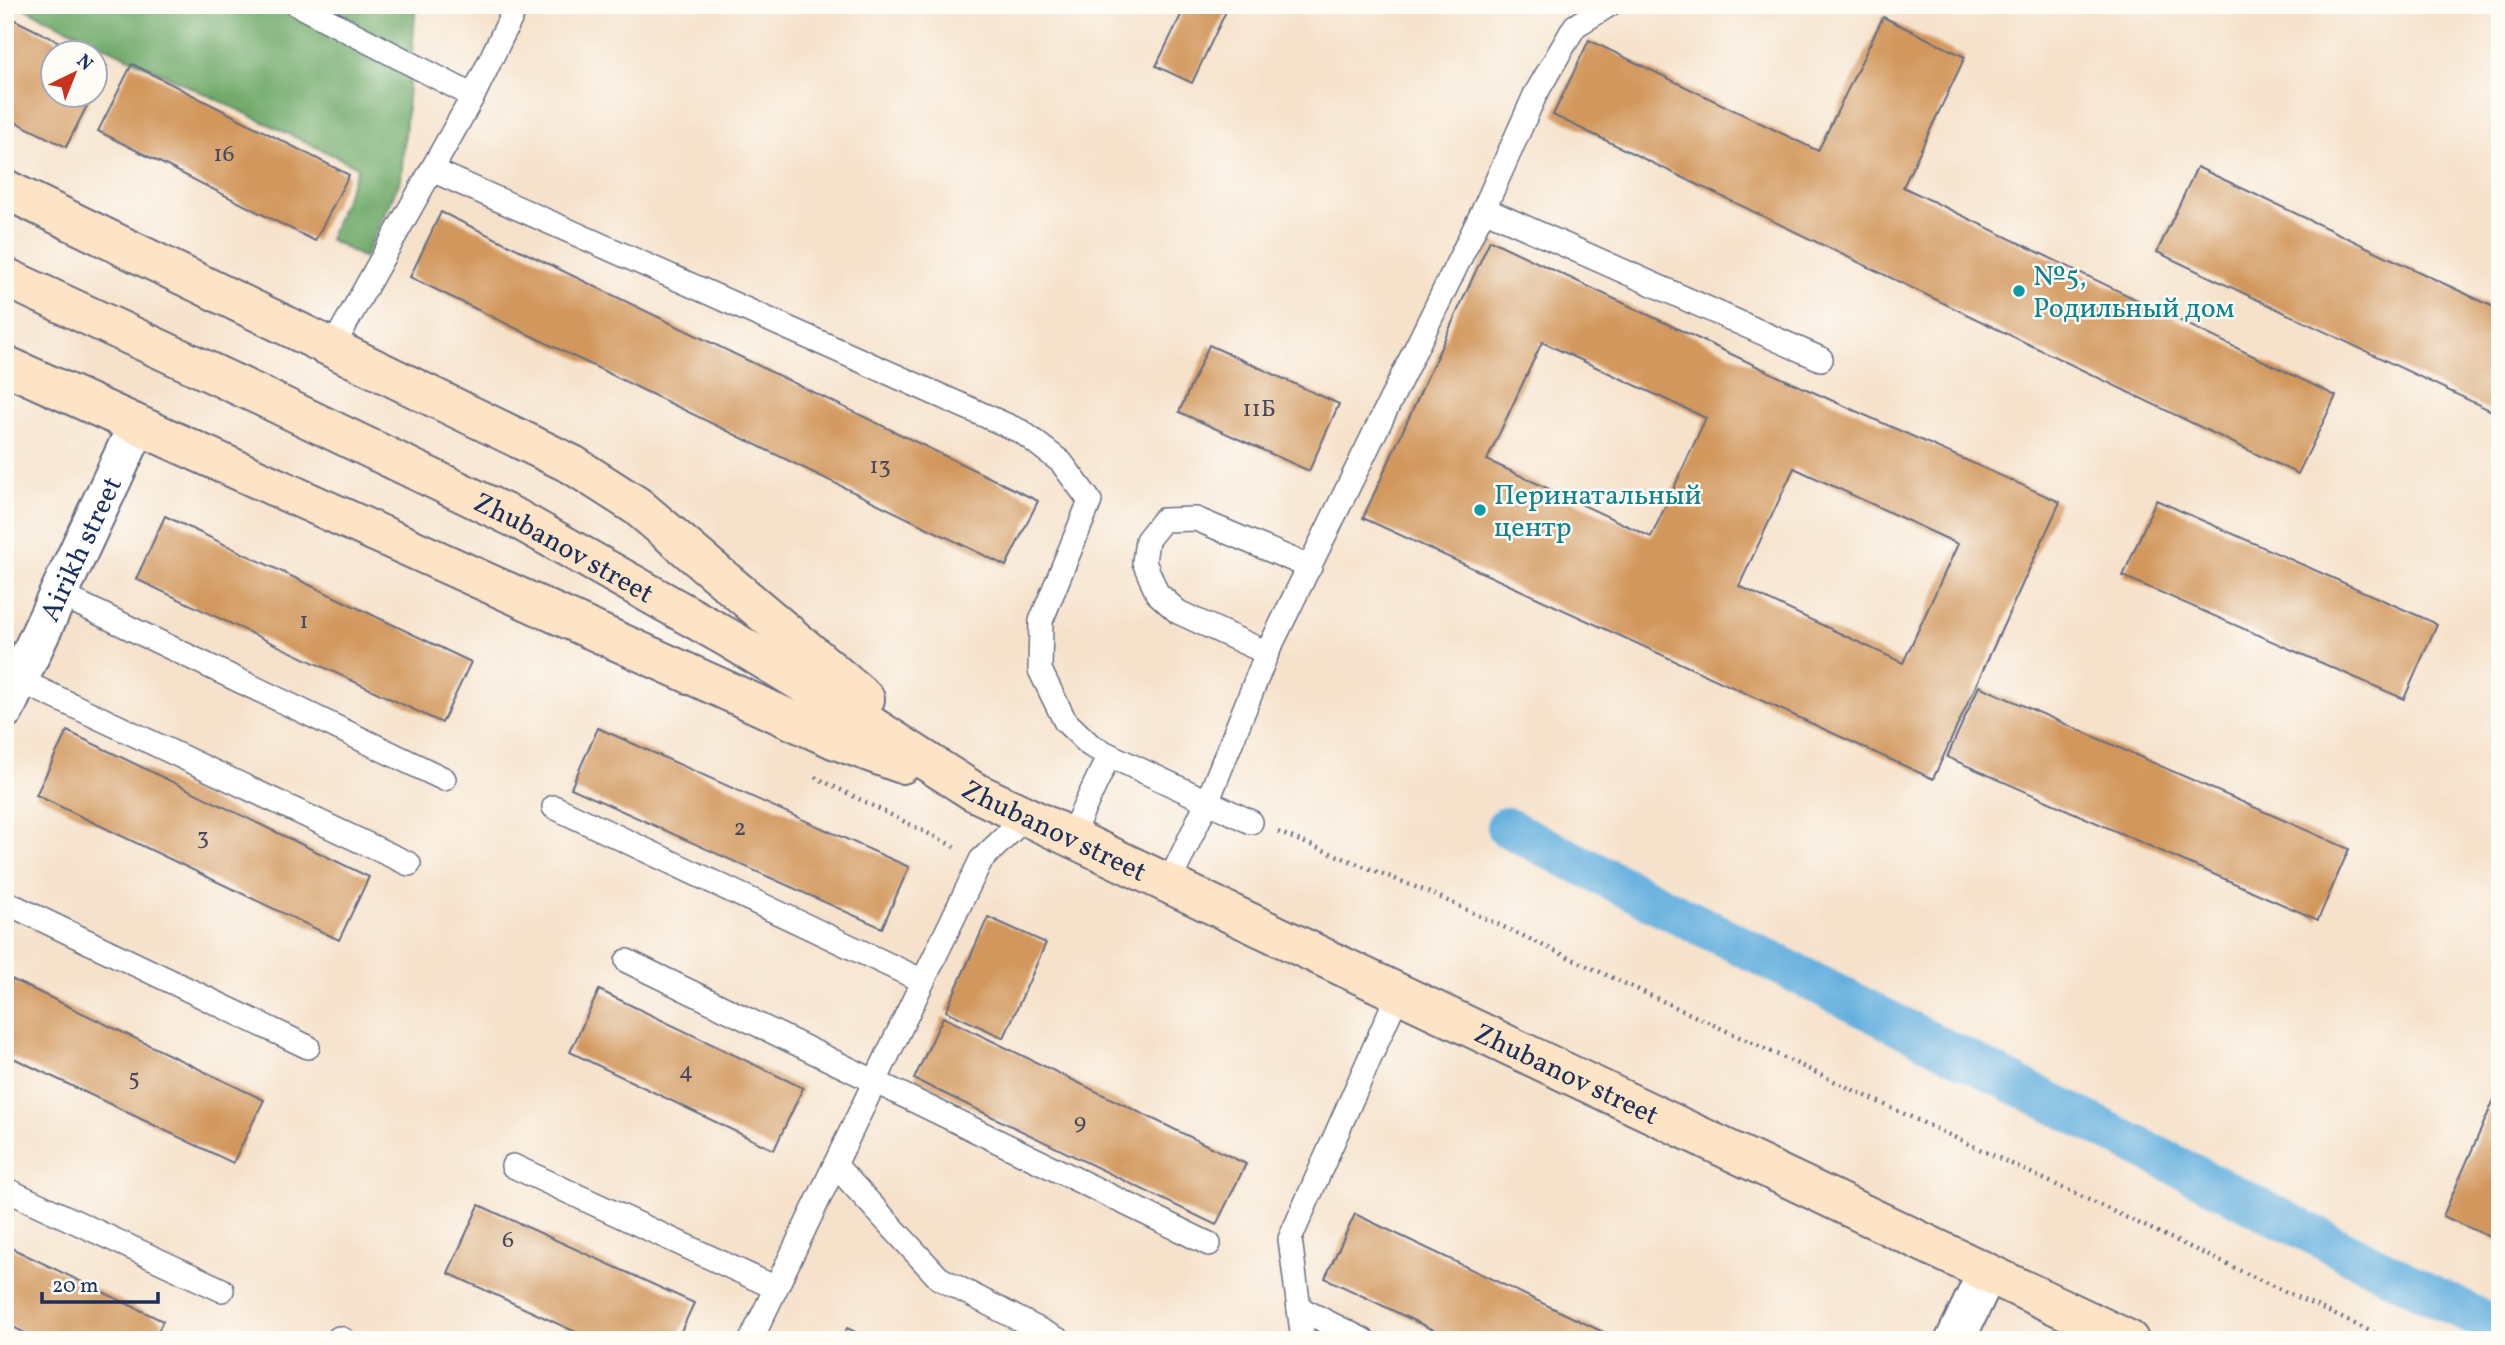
<svg xmlns="http://www.w3.org/2000/svg" width="2505" height="1345" viewBox="0 0 2505 1345" font-family="Vollkorn,serif">
  <style>
    .forest { fill: #71aa6a; stroke: #466c64; stroke-width: 2 }
    .lines { fill: none; stroke-linecap: round; stroke-linejoin: round }
    .canal { stroke: #66b0de; stroke-width: 40 }
    .building { fill: #d2975b; fill-rule: evenodd }
    .service-casing { stroke: #686e84; stroke-width: 26 }
    .minor-casing { stroke: #686e84; stroke-width: 42 }
    .secondary-casing { stroke: #686e84; stroke-width: 42 }
    .path { stroke: #686e84; stroke-width: 4.5; stroke-dasharray: 2 5; stroke-linecap: butt }
    .service { stroke: #fff; stroke-width: 23 }
    .minor { stroke: #fff; stroke-width: 38 }
    .secondary { stroke: #fee4c6; stroke-width: 38 }
    .culture-dot { fill: #0f9aa8; stroke: #fdfcf7; stroke-width: 2.5 }
    .labels { text-anchor: middle; stroke-width: 5; stroke-linejoin: round; paint-order: stroke }
    .number-label { font-size: 24px; fill: #49495d }
    .culture-label { font-size: 28px; fill: #0d838f; stroke: #fdfcf7; text-anchor: start }
    .street-label { font-size: 28px; fill: #1b2f5e; stroke: #fdfcf7 }
  </style>
  <rect width="100%" height="100%" fill="#fdfcf7"/>
  <filter id="ink" filterUnits="userSpaceOnUse"><feTurbulence type="fractalNoise" baseFrequency=".0143" numOctaves="2"/><feDisplacementMap in="SourceGraphic" scale="14" xChannelSelector="R" yChannelSelector="G"/><feConvolveMatrix kernelMatrix="1 2 1 2 8 2 1 2 1" color-interpolation-filters="sRGB"/></filter>
  <filter id="wash" filterUnits="userSpaceOnUse"><feTurbulence type="fractalNoise" baseFrequency=".00686" numOctaves="4" result="noise"/><feDisplacementMap in="SourceGraphic" scale="28" xChannelSelector="R" yChannelSelector="G"/><feGaussianBlur stdDeviation="1.57" result="paint"/><feColorMatrix in="noise" values="0 0 0 0 0 0 0 0 0 0 0 0 0 0 0 0 0 1.4 0 .05"/><feComposite in="paint" operator="in"/></filter>
  <g filter="url(#wash)">
    <rect width="100%" height="100%" fill="#f6e2cb"/>
    <path class="forest" d="M18 5H416L401 179 364 258 329 239 358 167Z"/>
    <g class="lines">
      <path class="canal" d="M1506 827 2500 1329"/>
    </g>
    <g id="blocks">
      <g class="building">
        <path d="M1186 5H1229L1192 83 1156 66Z"/>
        <path d="M5 15 79 52H52V94H93L66 147 5 117Z"/>
        <path d="M1883 17 1965 57 1903 187 2336 396 2298 474 1553 115 1589 40 1818 151Z"/>
        <path d="M94 60 107 66 94 92Z"/>
        <path d="M132 64 349 175 315 241 98 131Z"/>
        <path d="M2197 167 2500 310V415L2157 252Z"/>
        <path d="M441 212 1038 501 1006 566 410 277Z"/>
        <path d="M1490 240 1786 380 2060 502 1933 779 1363 518ZM1542 342 1706 418 1651 537 1487 460ZM1794 468 1958 544 1903 663 1739 586Z"/>
        <path d="M1209 345 1339 404 1309 471 1179 412Z"/>
        <path d="M2156 500 2437 624 2404 699 2123 576Z"/>
        <path d="M165 516 471 662 442 723 136 579Z"/>
        <path d="M1979 686 2349 849 2318 920 1947 757Z"/>
        <path d="M598 728 909 867 882 928 571 788Z"/>
        <path d="M67 731 369 877 339 940 36 795Z"/>
        <path d="M988 917 1046 943 1004 1038 946 1011Z"/>
        <path d="M5 976 264 1100 233 1163 5 1054Z"/>
        <path d="M599 990 803 1088 774 1150 570 1052Z"/>
        <path d="M943 1017 1246 1164 1216 1225 914 1079Z"/>
        <path d="M2500 1086V1240L2499 1241 2443 1216Z"/>
        <path d="M479 1205 694 1303 677 1340H593L448 1273Z"/>
        <path d="M1355 1214 1620 1340H1454L1325 1278Z"/>
        <path d="M5 1245 163 1321 154 1340H39L5 1323Z"/>
        <path d="M847 1328 872 1340H842Z"/>
      </g>
    </g>
  </g>
  <g filter="url(#ink)">
    <use href="#blocks" fill-opacity="0" stroke="#686e84" stroke-width="2"/>
    <g class="lines">
      <g class="service-casing">
        <g id="service">
          <path d="M298 5 473 96"/>
          <path d="M432 170 1022 432 1061 462 1090 501 1041 621 1040 670 1065 721 1090 745 1109 755 1251 822"/>
          <path d="M1484 209 1821 359"/>
          <path d="M332 348 473 96 517 5"/>
          <path d="M59 594 444 779"/>
          <path d="M1267 653 1178 612 1157 593 1144 562 1147 540 1163 520 1196 519 1310 567"/>
          <path d="M19 680 409 864"/>
          <path d="M554 807 923 981"/>
          <path d="M1070 838 1109 755"/>
          <path d="M1168 885 1208 800 1267 653 1484 209 1535 95 1575 26 1609 5"/>
          <path d="M5 902 308 1047"/>
          <path d="M627 961 1209 1244"/>
          <path d="M835 1165 939 1278 1059 1340"/>
          <path d="M513 1166 776 1288"/>
          <path d="M5 1189 222 1290"/>
          <path d="M1299 1308 1363 1340"/>
          <path d="M339 1338 344 1340"/>
          <path d="M751 1340 981 860 1026 817"/>
          <path d="M1303 1340 1290 1239 1398 994"/>
        </g>
      </g>
      <g class="minor-casing">
        <g id="minor">
          <path id="s1" d="M5 709 137 426"/>
          <path d="M1955 1340 1987 1273"/>
        </g>
      </g>
      <g class="secondary-casing">
        <g id="secondary">
          <path d="M5 189 573 465 637 506 865 699"/>
          <path id="s2" d="M5 277 263 397 519 520 730 639 842 707 973 791 2129 1340"/>
          <path d="M5 365 836 740 902 764"/>
        </g>
      </g>
      <g class="path">
        <path d="M815 777 955 847"/>
        <path d="M1278 832 1433 894 2389 1340"/>
      </g>
      <use href="#service" class="service"/>
      <use href="#minor" class="minor"/>
      <use href="#secondary" class="secondary"/>
    </g>
  </g>
  <g class="culture-dot">
    <circle cx="2019" cy="291" r="7"/>
    <circle cx="1480" cy="510" r="7"/>
  </g>
  <g class="labels">
    <g class="number-label">
      <text x="224" y="161">16</text>
      <text x="1259" y="416">11Б</text>
      <text x="880" y="473">13</text>
      <text x="304" y="628">1</text>
      <text x="740" y="835">2</text>
      <text x="203" y="844">3</text>
      <text x="686" y="1078">4</text>
      <text x="134" y="1085">5</text>
      <text x="1080" y="1129">9</text>
      <text x="508" y="1247">6</text>
    </g>
    <g class="culture-label">
      <text x="2033" y="285">№5,<tspan x="2033" dy="32">Родильный дом</tspan></text>
      <text x="1494" y="504">Перинатальный<tspan x="1494" dy="32">центр</tspan></text>
    </g>
    <g class="street-label">
      <text dy="10" stroke="none"><textPath href="#s2" startOffset="621">Zhubanov street</textPath></text>
      <text dy="10" stroke="none"><textPath href="#s1" startOffset="177">Airikh street</textPath></text>
      <text dy="10" stroke="none"><textPath href="#s2" startOffset="1188">Zhubanov street</textPath></text>
      <text dy="10" stroke="none"><textPath href="#s2" startOffset="1755">Zhubanov street</textPath></text>
    </g>
  </g>
  <rect width="2505" height="1345" fill="none" stroke="#fdfcf7" stroke-width="28"/>
  <g transform="translate(74 74) rotate(43)"><circle r="33" fill="#fdfcf7" stroke="#a3aaba" stroke-width="2"/>
  <path d="M0-5L12 26L0 18L-12 26Z" fill="#c8321e"/>
  <text y="-10" font-size="19" font-weight="bold" text-anchor="middle" fill="#1b2f5e">N</text>
  </g>
  <path d="M42 1292v10h116v-10" fill="none" stroke="#1b2f5e" stroke-width="3.5"/>
  <text x="52" y="1292" font-size="21" fill="#1b2f5e" stroke="#fdfcf7" stroke-width="5" paint-order="stroke">20 m</text>
</svg>
